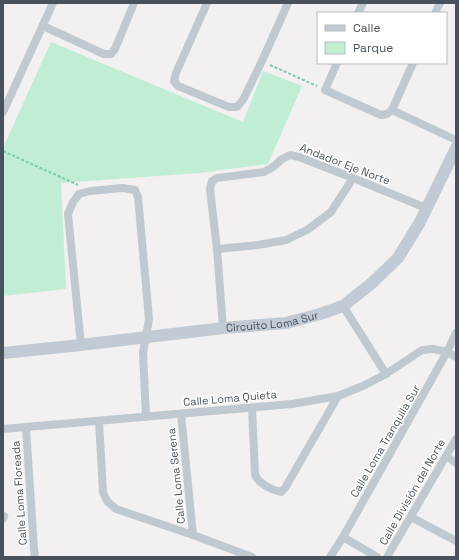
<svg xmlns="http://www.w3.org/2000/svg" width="459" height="560" viewBox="0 0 459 560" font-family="'Space Grotesk',sans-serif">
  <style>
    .green { fill: #c1edd4 }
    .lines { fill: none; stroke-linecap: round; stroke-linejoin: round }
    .path { stroke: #7bc9a7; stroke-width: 2; stroke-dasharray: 3 2; stroke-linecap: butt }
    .street { stroke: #c1c9d0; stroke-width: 8 }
    .secondary { stroke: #c1cad5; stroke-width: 12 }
    .labels { text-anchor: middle; stroke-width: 3; stroke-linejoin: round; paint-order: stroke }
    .street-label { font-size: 11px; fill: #49525c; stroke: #fff }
  </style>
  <rect width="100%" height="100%" fill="#f2f0f0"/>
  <path class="green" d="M51 42 243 122 263 71 302 86 268 164 199 173 61 183 66 289 3 296V148Z"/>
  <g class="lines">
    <g class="path">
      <path d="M270 65 317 86"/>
      <path d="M3 151 78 185"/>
    </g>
    <g class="street">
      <path d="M207 3 176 73 174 81 178 86 229 107H237L243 100 262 61 288 3"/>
      <path d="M358 13 363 3"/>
      <path d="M435 13 440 3"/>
      <path d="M43 26 104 54H111L115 49 134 3"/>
      <path d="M337 63 325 90 381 115 387 114 392 110 413 63"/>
      <path d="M392 110 456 140"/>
      <path d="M3 112 53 3"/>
      <path d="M217 249 258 245 286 240 307 230 331 212 353 178"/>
      <path d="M343 306 386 374"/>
      <path d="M223 328 217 249 210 189 212 181 217 178 264 172 273 167 282 159 290 155 299 157 353 178 426 208"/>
      <path d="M81 345 68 214 73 202 79 194 90 191 123 188 135 190 138 197 149 319 143 353 146 417"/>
      <path d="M252 408 255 474C258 484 272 490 281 492L285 488 338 396"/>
      <path d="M181 414 193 535"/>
      <path d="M99 421 103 492 107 501 116 509 193 535 252 557"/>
      <path d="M26 428 34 549 35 557"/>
      <path d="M3 429 292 404 338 396 363 386 386 374 422 350 433 349 447 352 456 357"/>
      <path d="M446 456 456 463"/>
      <path d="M411 517 456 541"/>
      <path d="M3 519 4 516"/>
      <path d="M343 537 377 557"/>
      <path d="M330 557 343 537 447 352 456 333"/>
      <path d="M387 557 456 439"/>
    </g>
    <path class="secondary" id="s1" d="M3 353 81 345 223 328 286 323 320 314 343 306 372 283 398 258 420 222 456 148"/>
  </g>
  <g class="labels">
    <g class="street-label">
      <text transform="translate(345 164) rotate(21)" y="4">Andador Eje Norte</text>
      <text dy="4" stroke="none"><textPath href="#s1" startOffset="271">Circuito Loma Sur</textPath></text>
      <text transform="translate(230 398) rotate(-5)" y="4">Calle Loma Quieta</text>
      <text transform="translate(385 441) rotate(-60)" y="4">Calle Loma Tranquila Sur</text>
      <text transform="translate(176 476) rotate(-96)" y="4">Calle Loma Serena</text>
      <text transform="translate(412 492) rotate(-60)" y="4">Calle División del Norte</text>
      <text transform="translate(19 493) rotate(-94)" y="4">Calle Loma Floreada</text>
    </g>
  </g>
  <rect width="459" height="560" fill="none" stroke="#49525c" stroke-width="8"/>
  <rect x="317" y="12" width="130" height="52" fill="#ffffff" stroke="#b6babe"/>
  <rect x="325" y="25" width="20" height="6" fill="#c1cad5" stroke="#b6babe"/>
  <text x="353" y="32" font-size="12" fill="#49525c">Calle</text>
  <rect x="325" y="42" width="20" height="12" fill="#c1edd4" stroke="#b6babe"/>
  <text x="353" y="52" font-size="12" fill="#49525c">Parque</text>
</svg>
